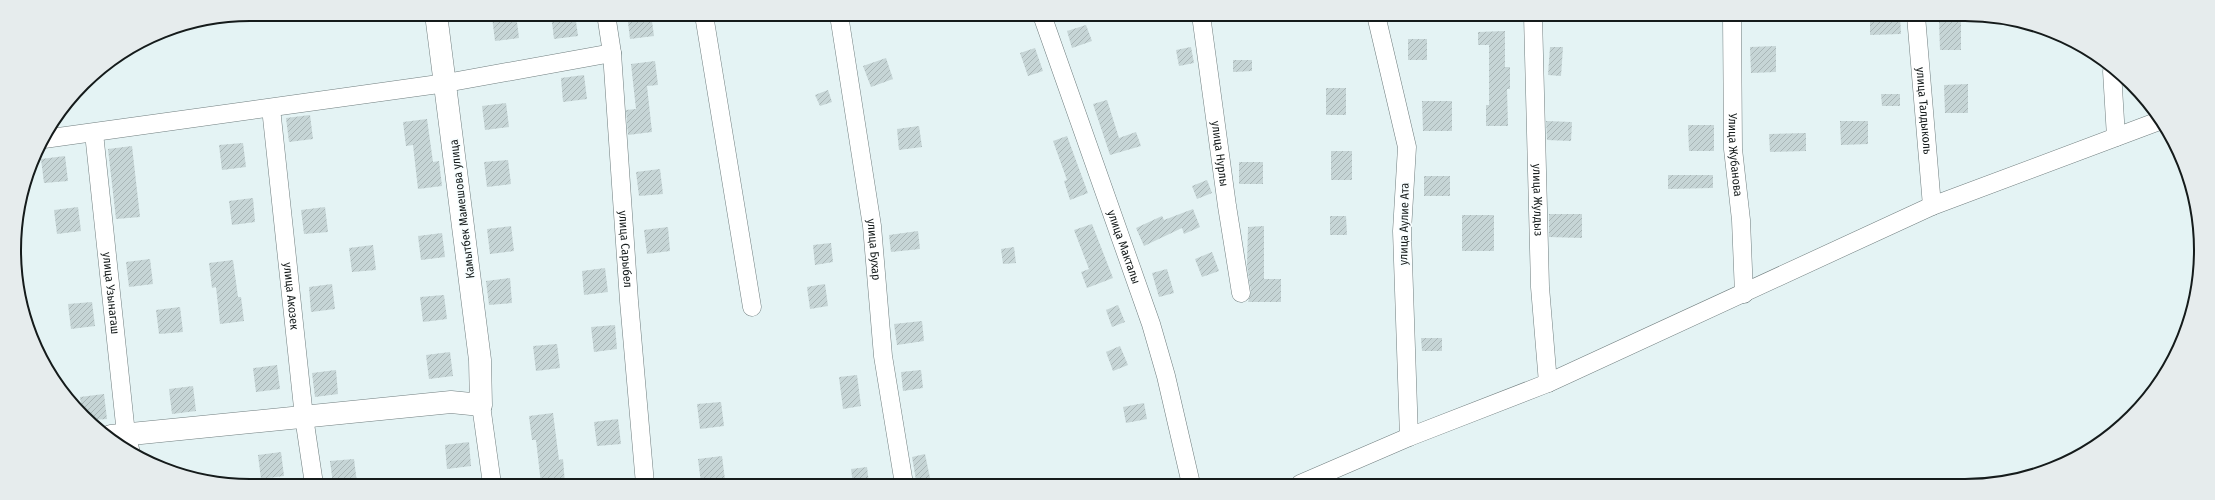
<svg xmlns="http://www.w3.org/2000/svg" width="2215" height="500" viewBox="0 0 2215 500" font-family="'Fira Sans Condensed',sans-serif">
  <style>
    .building { fill: url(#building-hatch) }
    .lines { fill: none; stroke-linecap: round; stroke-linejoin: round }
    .minor-casing { stroke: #707e7f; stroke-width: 19 }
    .tertiary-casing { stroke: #707e7f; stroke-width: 23 }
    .minor { stroke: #fff; stroke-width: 18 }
    .tertiary { stroke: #fff; stroke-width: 22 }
    .labels { text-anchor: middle; stroke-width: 3.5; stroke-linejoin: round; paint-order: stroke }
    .street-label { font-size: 12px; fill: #151b1b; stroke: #f8feff }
    .rim { fill: none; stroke: #151b1b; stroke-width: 2 }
  </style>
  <defs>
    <pattern id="building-hatch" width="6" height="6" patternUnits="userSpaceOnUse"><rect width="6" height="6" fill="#c6d5d6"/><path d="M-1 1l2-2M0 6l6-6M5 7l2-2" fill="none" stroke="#a9b6b7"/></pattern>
  </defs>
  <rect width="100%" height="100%" fill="#e4f3f4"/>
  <g class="building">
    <path d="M516 14 519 38 495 41 492 17Z"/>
    <path d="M551 14H575L578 36 554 39Z"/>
    <path d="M627 14H651L654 36 630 39Z"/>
    <path d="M1870 16H1900L1901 34 1870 35Z"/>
    <path d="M1961 20V50H1940L1939 21Z"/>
    <path d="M1086 25 1092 41 1072 48 1067 31Z"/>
    <path d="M1505 31V67H1510V89H1507L1508 126H1486V105H1489V45H1478V32Z"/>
    <rect x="1408" y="39" width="19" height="21"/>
    <path d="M1776 46V72L1751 73 1750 47Z"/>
    <path d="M1191 47 1194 63 1179 66 1176 50Z"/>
    <path d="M1550 47H1563L1561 76 1548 75Z"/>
    <path d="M1035 48 1043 71 1028 76 1020 53Z"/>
    <path d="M886 58 893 79 871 87 863 66Z"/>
    <path d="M1233 60H1252V71L1233 72Z"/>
    <path d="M655 61 658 85 647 86 652 132 628 135 626 110 636 109 631 64Z"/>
    <path d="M584 75 587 99 563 102 561 78Z"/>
    <path d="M1968 84V113H1945L1944 85Z"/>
    <rect x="1326" y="88" width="20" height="27"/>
    <path d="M828 90 832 102 820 106 815 95Z"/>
    <path d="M1881 94H1900V106H1882Z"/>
    <path d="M1107 100 1119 138 1136 132 1141 146 1110 155 1093 104Z"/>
    <path d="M1422 101H1452V131H1423Z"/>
    <path d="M506 103 509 127 485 130 482 106Z"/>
    <path d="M310 115 313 139 289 142 286 118Z"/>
    <path d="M427 119 433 162 439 161 442 186 418 189 413 145 406 146 403 122Z"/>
    <path d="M1546 121 1572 122 1571 141 1547 140Z"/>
    <path d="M1840 121H1868V144L1841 145Z"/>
    <path d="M1688 125H1714V151H1689Z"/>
    <path d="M919 126 922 147 899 150 897 129Z"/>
    <path d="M1806 133V151L1770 152 1769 134Z"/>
    <path d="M1067 136 1088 193 1070 200 1064 181 1067 180 1053 141Z"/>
    <path d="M243 143 246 167 222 170 219 145Z"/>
    <path d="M132 146 140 217 116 219 108 149Z"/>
    <rect x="1331" y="151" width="21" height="29"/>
    <path d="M65 156 68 181 44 183 41 159Z"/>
    <path d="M508 160 511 184 487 187 484 162Z"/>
    <rect x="1239" y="162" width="24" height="22"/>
    <path d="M660 169 663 194 639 196 636 172Z"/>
    <path d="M1668 175H1713V188L1668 189Z"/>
    <rect x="1424" y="176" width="26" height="20"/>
    <path d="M1207 180 1212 193 1197 199 1192 186Z"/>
    <path d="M253 198 255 222 232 225 229 201Z"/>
    <path d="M78 207 81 231 57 234 54 210Z"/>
    <path d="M325 207 328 232 304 234 301 210Z"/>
    <path d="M1193 209 1200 227 1184 234 1182 228 1144 246 1136 228 1162 216 1164 220Z"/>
    <path d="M1549 214H1582V238L1549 237Z"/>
    <rect x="1462" y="215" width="32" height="36"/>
    <path d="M1330 216H1346L1347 235H1330Z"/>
    <path d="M1092 224 1113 278 1087 288 1081 272 1089 269 1074 230Z"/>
    <path d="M511 226 514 251 490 254 487 229Z"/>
    <path d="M1264 226V279H1281V302H1248L1251 292 1247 266 1248 227Z"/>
    <path d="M668 227 670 251 647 254 644 230Z"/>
    <path d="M918 231 920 249 891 252 889 235Z"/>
    <path d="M442 233 445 257 421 260 418 236Z"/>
    <path d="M831 243 833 262 815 265 813 245Z"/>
    <path d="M373 245 376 270 352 272 349 248Z"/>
    <path d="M1014 247 1016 263 1003 264 1001 249Z"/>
    <path d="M1212 252 1219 271 1202 277 1195 259Z"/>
    <path d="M150 259 153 284 129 287 126 262Z"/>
    <path d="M233 260 238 297H241L244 321 220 324 216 287 212 288 209 263Z"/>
    <path d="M605 268 608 292 584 295 582 271Z"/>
    <path d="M1167 269 1174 293 1159 297 1152 273Z"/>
    <path d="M510 278 512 303 489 305 486 281Z"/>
    <path d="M332 284 335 309 311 312 309 287Z"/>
    <path d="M825 284 828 306 810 309 807 287Z"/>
    <path d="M444 295 447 319 423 322 420 297Z"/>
    <path d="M92 302 95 326 71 329 68 304Z"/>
    <path d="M1118 305 1125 322 1112 327 1106 310Z"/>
    <path d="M180 307 183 332 159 334 156 310Z"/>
    <path d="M922 321 924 341 897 345 894 324Z"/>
    <path d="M615 325 617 349 594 352 591 327Z"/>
    <path d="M1421 338H1442V351H1422Z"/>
    <path d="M557 344 560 368 536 371 533 346Z"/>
    <path d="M1120 346 1128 365 1113 371 1106 352Z"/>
    <path d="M450 352 453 376 429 379 426 355Z"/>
    <path d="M277 365 280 389 256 392 253 368Z"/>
    <path d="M336 370 338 394 315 397 312 373Z"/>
    <path d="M921 370 923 388 903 391 901 372Z"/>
    <path d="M857 375 861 406 843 409 839 377Z"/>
    <path d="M193 386 196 411 172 414 169 389Z"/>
    <path d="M104 394 107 419 93 420 82 410 80 397Z"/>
    <path d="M721 402 724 426 700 429 697 404Z"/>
    <path d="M1144 403 1147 419 1126 423 1123 407Z"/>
    <path d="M553 413 559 460 563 459 565 484H541L536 440H532L529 416Z"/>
    <path d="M618 419 621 444 597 446 594 422Z"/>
    <path d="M469 442 471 466 447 469 445 445Z"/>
    <path d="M281 452 284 476 261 479 258 455Z"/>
    <path d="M925 454 930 478 916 480 912 457Z"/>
    <path d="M722 456 725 480 701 483 698 459Z"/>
    <path d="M354 459 357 483 333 484 330 461Z"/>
    <path d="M867 467 869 484H853L851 469Z"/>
  </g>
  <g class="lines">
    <g class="minor-casing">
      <g id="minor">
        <path id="s1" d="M606 14 612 53 629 301 645 484"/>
        <path d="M704 15 752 307"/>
        <path id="s2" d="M839 15 872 226 883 356 904 484"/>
        <path id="s3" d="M1042 15 1151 324 1166 376 1191 484"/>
        <path id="s4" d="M1201 15 1227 206 1241 293"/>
        <path d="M1376 15 1407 147 1402 231 1409 437"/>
        <path id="s5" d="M1533 16 1540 287 1548 383"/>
        <path id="s6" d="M1732 16 1733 149 1741 220 1744 294"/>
        <path id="s7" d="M1916 16 1932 206"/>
        <path d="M2112 71 2116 137"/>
        <path id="s8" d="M271 108 304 417 314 484"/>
        <path id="s9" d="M94 133 126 434 131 453"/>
        <path d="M44 139 446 83 612 53"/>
        <path d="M481 405 492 484"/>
        <path d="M1300 484 1409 437 1548 383 1932 206 2159 121"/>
      </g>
    </g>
    <g class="tertiary-casing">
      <path id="tertiary" d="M111 436 451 402 481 405 480 360 436 14"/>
    </g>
    <use href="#minor" class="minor"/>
    <use href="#tertiary" class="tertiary"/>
  </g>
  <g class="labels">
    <g class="street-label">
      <text dy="4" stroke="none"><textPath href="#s7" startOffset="95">улица Талдыколь</textPath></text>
      <text dy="4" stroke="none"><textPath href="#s4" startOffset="140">улица Нурлы</textPath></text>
      <text dy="4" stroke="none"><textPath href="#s6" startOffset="139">Улица Жубанова</textPath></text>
      <text dy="4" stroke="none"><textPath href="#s5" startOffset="184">улица Жулдыз</textPath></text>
      <text transform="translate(462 209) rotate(-97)" y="4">Камытбек Мамешова улица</text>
      <text transform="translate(1404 224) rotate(-89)" y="4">улица Аулие Ата</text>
      <text dy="4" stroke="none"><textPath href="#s3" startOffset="246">улица Макталы</textPath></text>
      <text dy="4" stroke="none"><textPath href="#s1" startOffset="236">улица Сарыбел</textPath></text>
      <text dy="4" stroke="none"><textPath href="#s2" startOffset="237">улица Бухар</textPath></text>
      <text dy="4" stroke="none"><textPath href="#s9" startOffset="161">улица Узынагаш</textPath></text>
      <text dy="4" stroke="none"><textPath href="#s8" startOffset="189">улица Акозек</textPath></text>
    </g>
  </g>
  <path d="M0 0H2215V500H0ZM250 21H1965A229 229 0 0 1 2194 250V250A229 229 0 0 1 1965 479H250A229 229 0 0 1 21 250V250A229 229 0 0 1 250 21Z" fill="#e6eced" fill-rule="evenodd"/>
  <path class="rim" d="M250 21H1965A229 229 0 0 1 2194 250V250A229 229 0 0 1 1965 479H250A229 229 0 0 1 21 250V250A229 229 0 0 1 250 21Z"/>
</svg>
